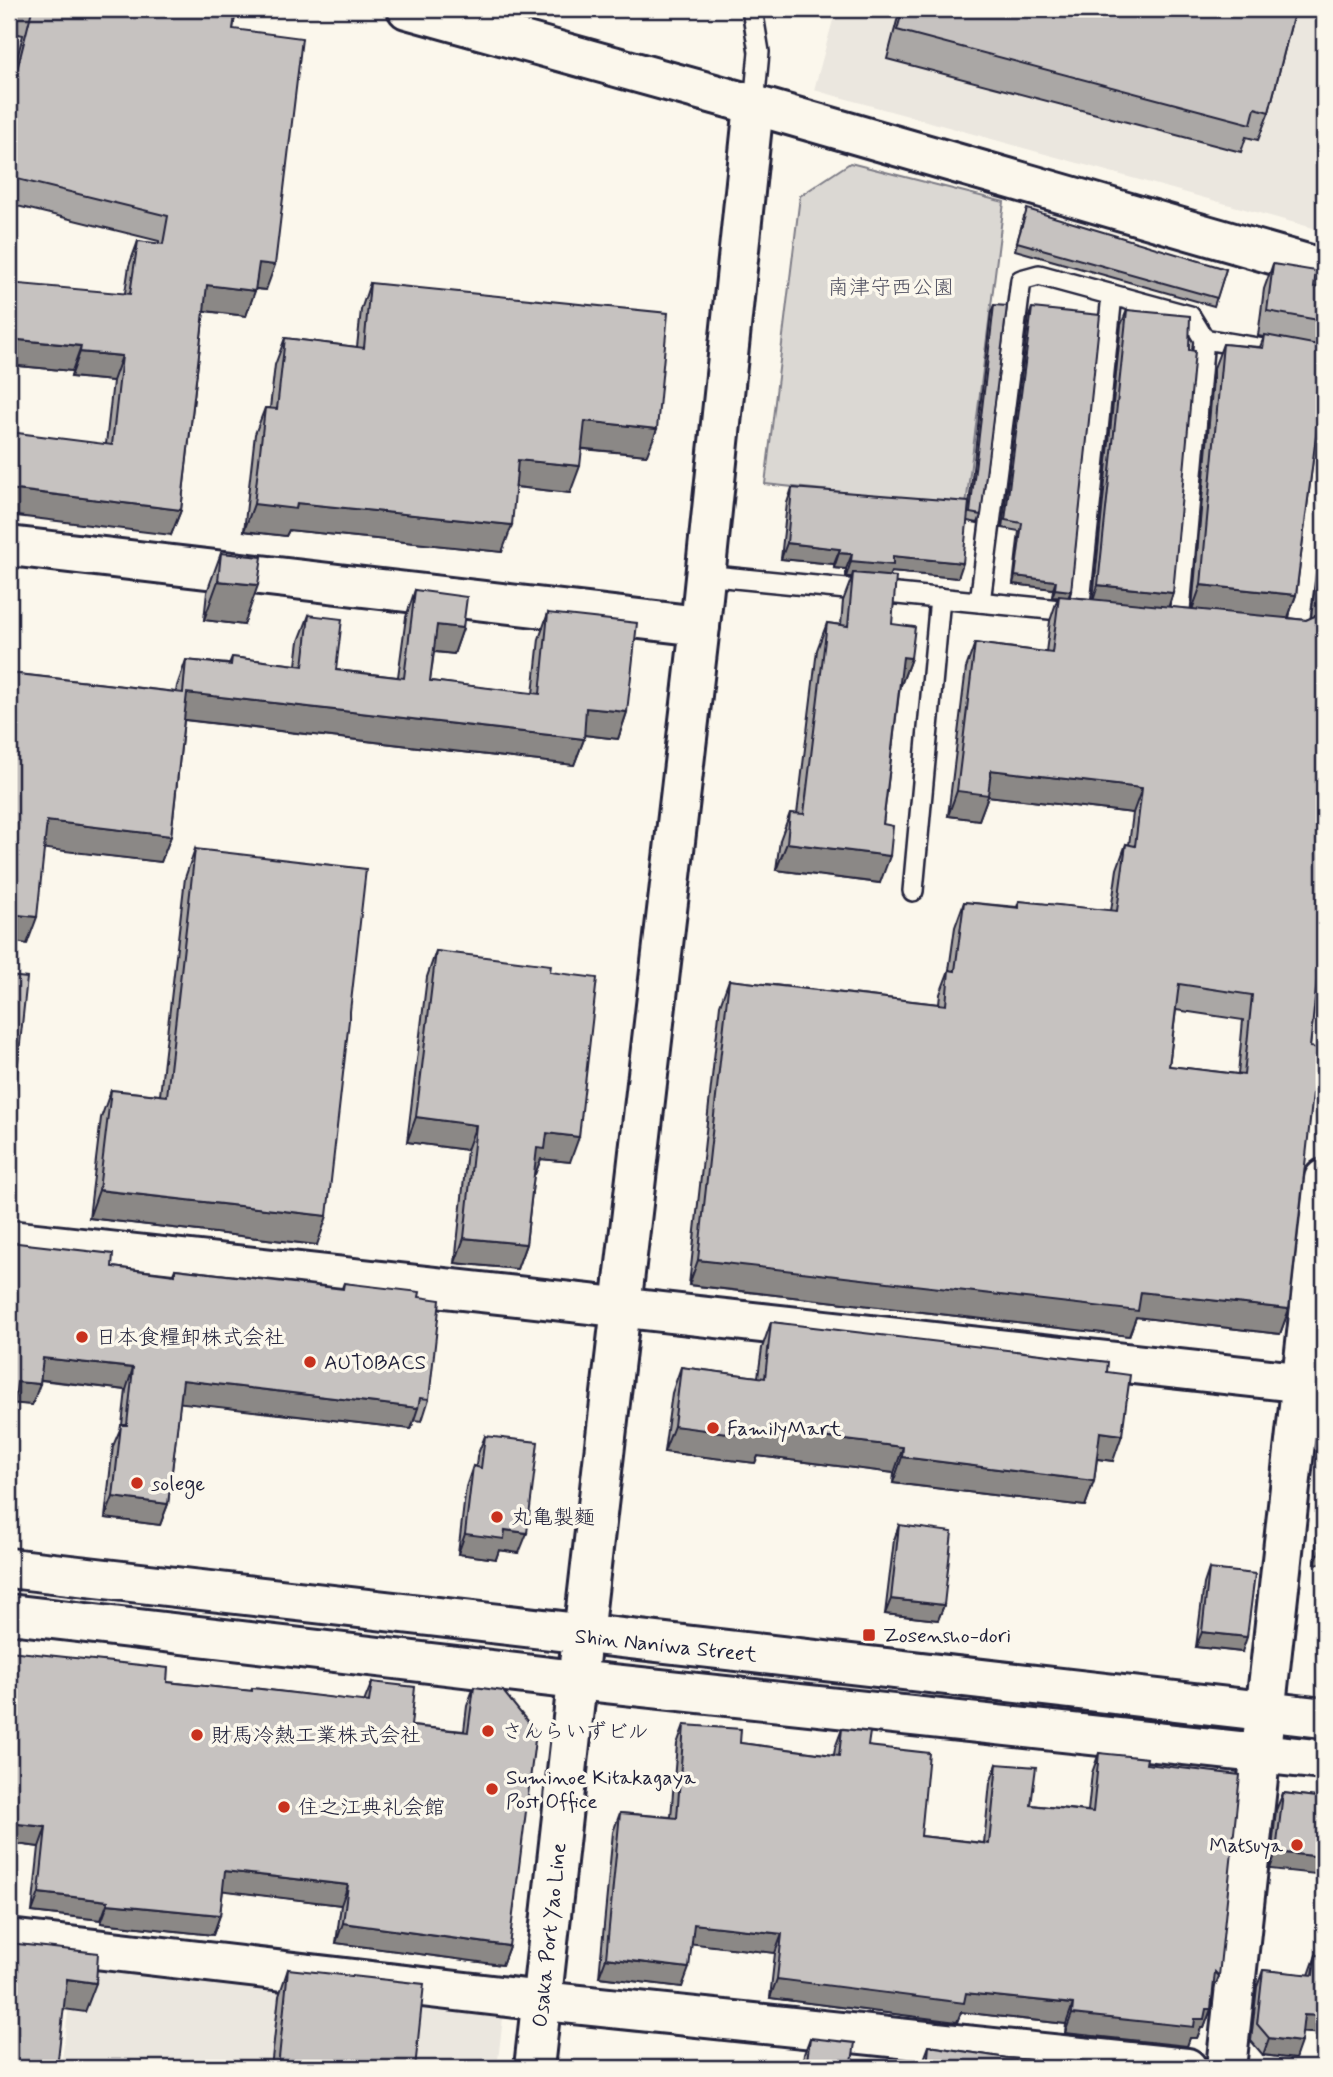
<svg xmlns="http://www.w3.org/2000/svg" width="1333" height="2077" viewBox="0 0 1333 2077" font-family="Mynerve,'Klee One',sans-serif">
  <style>
    .built { fill: #ebe7df }
    .green { fill: #dbd8d3; stroke: #7e7d87; stroke-width: 2 }
    .lines { fill: none; stroke-linecap: round; stroke-linejoin: round }
    .service-casing { stroke: #22223b; stroke-width: 24 }
    .minor-casing { stroke: #22223b; stroke-width: 44 }
    .tertiary-casing { stroke: #22223b; stroke-width: 44 }
    .primary-casing { stroke: #22223b; stroke-width: 44 }
    .service { stroke: #fbf7ec; stroke-width: 19 }
    .minor { stroke: #fbf7ec; stroke-width: 38 }
    .tertiary { stroke: #fbf7ec; stroke-width: 38 }
    .primary { stroke: #fbf7ec; stroke-width: 38 }
    .wall { fill: #aaa7a5; stroke: #22223b; stroke-width: 2; fill-rule: evenodd }
    .shaded-wall { fill: #8b8886; stroke: #22223b; stroke-width: 2 }
    .building { fill: #c6c2c0; stroke: #22223b; stroke-width: 2; fill-rule: evenodd }
    .poi-dot { fill: #c8321e; stroke: #fbf7ec; stroke-width: 2.5 }
    .labels { text-anchor: middle; stroke-width: 7; stroke-linejoin: round; paint-order: stroke }
    .park-label { font-size: 21px; fill: #505061; stroke: #fbf7ec }
    .poi-label { font-size: 21px; fill: #22223b; stroke: #fbf7ec; text-anchor: start }
    .street-label { font-size: 21px; fill: #22223b; stroke: #fbf7ec }
  </style>
  <rect width="100%" height="100%" fill="#fbf7ec"/>
  <filter id="ink" filterUnits="userSpaceOnUse"><feTurbulence type="fractalNoise" baseFrequency=".0143" numOctaves="2"/><feDisplacementMap in="SourceGraphic" scale="14" xChannelSelector="R" yChannelSelector="G"/><feConvolveMatrix kernelMatrix="1 2 1 2 8 2 1 2 1" color-interpolation-filters="sRGB"/></filter>
  <g filter="url(#ink)">
    <g class="built">
      <path d="M836 9H1324V231L814 90Z"/>
      <path d="M74 1965 503 2018 497 2068H61Z"/>
    </g>
    <path class="green" d="M850 163 1004 202 966 505 765 484 800 196Z"/>
    <g class="lines">
      <g class="service-casing">
        <g id="service">
          <path d="M752 9 759 52 754 105"/>
          <path d="M704 575 1080 612"/>
          <path d="M980 602 1021 280 1039 275 1190 316 1204 339 1264 349"/>
          <path d="M1079 612 1112 295"/>
          <path d="M1179 621 1204 339"/>
          <path d="M1287 632 1298 633 1324 422"/>
          <path d="M913 891 940 598"/>
        </g>
      </g>
      <g class="minor-casing">
        <g id="minor">
          <path d="M407 9 754 105 1324 269"/>
          <path d="M9 546 700 626"/>
          <path d="M9 1240 1324 1385"/>
          <path d="M9 1939 543 2001 1187 2068"/>
          <path d="M1226 2068 1324 1179"/>
        </g>
      </g>
      <g class="tertiary-casing">
        <path id="tertiary" d="M583 1635 700 626 754 105"/>
      </g>
      <g class="primary-casing">
        <g id="primary">
          <path d="M9 1568 1324 1718"/>
          <path d="M9 1614 576 1680 1324 1760"/>
          <path d="M534 2068 580 1655"/>
        </g>
      </g>
      <use href="#service" class="service"/>
      <use href="#minor" class="minor"/>
      <use href="#tertiary" class="tertiary"/>
      <use href="#primary" class="primary"/>
    </g>
    <g class="wall">
      <path d="M9 9H236L233 29 266 290 255 289 246 316 204 311 181 510 171 535 106 444 113 381 71 377 72 371 9 365 125 293 129 266 138 241 159 244V241L9 204V68L14 69 23 35 9 32Z"/>
      <path d="M900 9H1295L1269 112 1258 140 1246 137 1241 152 887 59Z"/>
      <path d="M1024 217 1226 269 1214 306 1015 250Z"/>
      <path d="M1273 264 1314 287 1324 289V410L1319 411 1296 595 1288 618 1306 620 1311 618 1324 515V913L1310 1047 1289 1309 1280 1334 1136 1317 1129 1336 689 1285 720 1005 729 980 939 1004 940 994 949 970 955 927 964 902 1017 907 1019 901 1111 911 1117 869 1126 844 1129 845 1133 813 988 796 979 820 948 816 966 668 975 643 1046 652 1050 621 1058 597H1052L1053 589 1013 584 1019 531 1002 528 1029 316 1032 308 1071 591 1069 597 1093 599 1121 325 1127 310 1173 593 1168 607 1192 609 1214 368 1223 344 1260 347 1264 337 1258 336 1264 289ZM1176 1010 1243 1020 1238 1074 1169 1066Z"/>
      <path d="M370 283 647 455 582 449 570 493 515 487 502 552 289 530 286 536 244 531 255 434 265 408H270L275 365 285 338 357 347 361 310Z"/>
      <path d="M994 305 981 515 978 523 967 521 958 578 891 572 889 577 892 624 911 658 901 685H900L883 824 880 883 776 870 780 840 790 813 797 814 817 650 827 623 841 625 843 601 852 577H846V569L834 568V564L781 559 787 503 792 488 968 513 991 312Z"/>
      <path d="M221 553 244 625 204 620 207 592Z"/>
      <path d="M415 590 463 628 454 654 434 652 430 681 533 694 539 639 548 613 627 712 618 739 584 735V739L574 765 184 720 171 836 161 862 44 848 27 944 9 673 176 692 177 686 186 660 229 664 232 657 296 665 299 641 309 615 336 670 398 677 406 617Z"/>
      <path d="M195 849 317 1245 89 1218 101 1118 111 1090 160 1095 185 878Z"/>
      <path d="M436 951 550 972 570 1162 541 1159 535 1174H534L526 1244 517 1269 455 1263 467 1150 407 1142 427 977Z"/>
      <path d="M9 1242 112 1267 173 1274 175 1269 342 1288 344 1283 419 1297 429 1399 422 1421 414 1420 411 1429 180 1402 168 1504 160 1525 105 1518 113 1446 122 1425 126 1390 40 1380 32 1405 14 1403Z"/>
      <path d="M771 1322 1107 1372 1113 1461 1097 1459 1094 1481 1085 1506 893 1483 894 1473 758 1456 755 1463 664 1452 672 1393 681 1367 758 1377 762 1348Z"/>
      <path d="M485 1436 519 1553 499 1550 496 1559 458 1554 466 1487 473 1466 476 1467 477 1456Z"/>
      <path d="M1324 1464V1565L1315 1563Z"/>
      <path d="M899 1525 944 1605 938 1620 885 1614 894 1540Z"/>
      <path d="M1209 1569 1242 1652 1196 1647 1204 1584Z"/>
      <path d="M167 1682 251 1691 252 1688 364 1702 372 1682 411 1726 464 1731 467 1706 474 1687 509 1946 502 1965 336 1943 341 1905 223 1890 220 1915 213 1935 101 1923V1920L32 1912 39 1847 9 1843Z"/>
      <path d="M684 1725 740 1743 834 1755 835 1748 842 1729 868 1746 921 1836 984 1843 990 1783 997 1764 1031 1805 1088 1811 1092 1773 1099 1753 1146 1764 1219 1976 1212 1994 1211 2009 1204 2028H1201L1197 2038H1190L1187 2046 1065 2033 1066 2024 961 2012 957 2022 770 1998 775 1953 692 1943 682 1987 599 1977 613 1832 620 1813 671 1817 677 1744Z"/>
      <path d="M1283 1793 1324 1798 1270 1869 1276 1810Z"/>
      <path d="M1316 1955 1324 2034 1302 2032 1295 2059 1263 2055 1251 2041 1257 1987 1263 1970 1309 1975Z"/>
      <path d="M288 1969 415 2068H271L279 1996Z"/>
      <path d="M810 2038 851 2068H802L804 2054Z"/>
      <path d="M929 2046 1007 2058 1066 2063 1067 2060 1144 2068H922L923 2062Z"/>
    </g>
    <g class="shaded-wall">
      <path d="M259 263 275 265 266 290 249 288Z"/>
      <path d="M207 285 255 291 246 316 198 310Z"/>
      <path d="M9 339 81 346 72 371 9 365Z"/>
      <path d="M80 352 122 356 113 381 71 377Z"/>
      <path d="M1324 391V410L1319 411 1321 396Z"/>
      <path d="M585 421 657 429 647 455 576 448Z"/>
      <path d="M518 460 580 466 570 493 508 486Z"/>
      <path d="M9 489 181 510 171 535 9 515Z"/>
      <path d="M297 503 512 525 502 552 289 530 286 536 244 531 254 504Z"/>
      <path d="M787 543 840 549 834 564 781 559Z"/>
      <path d="M839 553 852 554 846 569 834 568Z"/>
      <path d="M893 556 963 563 958 578 891 572 887 581 853 573 852 577H846L851 561Z"/>
      <path d="M1015 576 1056 581 1053 589 1013 584Z"/>
      <path d="M218 581 258 585 244 625 204 620Z"/>
      <path d="M1098 585 1173 593 1168 608 1093 601Z"/>
      <path d="M1201 585 1296 595 1287 620 1192 610Z"/>
      <path d="M1055 589 1071 591 1068 598 1052 597Z"/>
      <path d="M437 625 463 628 454 654 428 651Z"/>
      <path d="M903 657 911 658 901 685 893 684Z"/>
      <path d="M187 693 584 739 574 765 177 719Z"/>
      <path d="M586 708 627 712 618 739 576 734Z"/>
      <path d="M991 770 1142 788 1133 813 988 796 979 820 948 816 957 791Z"/>
      <path d="M47 821 171 836 161 862 38 848Z"/>
      <path d="M787 843 890 856 880 883 776 870Z"/>
      <path d="M9 914 37 917 27 944 9 941Z"/>
      <path d="M416 1117 476 1125 467 1150 407 1142Z"/>
      <path d="M547 1133 579 1137 570 1162 541 1159 535 1174 528 1173 537 1148Z"/>
      <path d="M99 1190 327 1216 317 1245 89 1218Z"/>
      <path d="M464 1238 526 1244 517 1269 455 1263Z"/>
      <path d="M698 1260 1141 1292 1289 1309 1280 1334 1136 1317 1129 1336 689 1285Z"/>
      <path d="M43 1358 133 1368 126 1390 35 1379Z"/>
      <path d="M183 1380 418 1408 411 1429 175 1402Z"/>
      <path d="M17 1382 40 1384 32 1405 9 1403Z"/>
      <path d="M674 1426 765 1430 903 1447 894 1473 758 1456 755 1463 664 1452Z"/>
      <path d="M1100 1432 1122 1435 1113 1461 1091 1458Z"/>
      <path d="M902 1457 1094 1481 1085 1506 893 1483Z"/>
      <path d="M113 1497 168 1504 160 1525 105 1518Z"/>
      <path d="M505 1530 527 1533 519 1553 499 1550 496 1559 458 1554 465 1534Z"/>
      <path d="M1324 1537V1565L1315 1563Z"/>
      <path d="M891 1599 944 1605 938 1620 885 1614Z"/>
      <path d="M1202 1632 1247 1637 1242 1652 1196 1647Z"/>
      <path d="M9 1823 46 1827 39 1847 9 1843Z"/>
      <path d="M1276 1852 1324 1857V1875L1270 1869Z"/>
      <path d="M225 1871 348 1885 341 1905 218 1890Z"/>
      <path d="M39 1893 108 1901 101 1920 32 1912Z"/>
      <path d="M108 1904 220 1915 213 1935 101 1923Z"/>
      <path d="M343 1923 509 1946 502 1965 336 1943Z"/>
      <path d="M694 1924 782 1934 775 1953 687 1943Z"/>
      <path d="M606 1958 689 1968 682 1987 599 1977Z"/>
      <path d="M67 1979 96 1983 85 2012 56 2008Z"/>
      <path d="M777 1979 966 1993 1073 2004 1066 2024 961 2012 957 2022 770 1998Z"/>
      <path d="M1206 2009H1211L1204 2028H1201L1197 2038H1190L1187 2046 1065 2033 1072 2014Z"/>
      <path d="M1304 2015 1324 2016V2034L1297 2032Z"/>
      <path d="M1269 2038 1301 2042 1295 2059 1263 2055Z"/>
    </g>
    <g class="building">
      <path d="M26 9H236L233 29 302 38 275 265 259 263 255 291 207 285 181 510 9 489V432L112 445 122 356 80 352 81 346 9 339V283L130 294 138 241 163 244 168 216 9 177V68L17 70 32 10Z"/>
      <path d="M903 9H1295L1269 112 1255 108 1251 124 897 30Z"/>
      <path d="M1027 209 1226 269 1217 298 1017 242Z"/>
      <path d="M1273 264 1316 271 1314 287 1324 289V321L1267 311Z"/>
      <path d="M370 283 668 313 657 429 585 421 580 466 518 460 512 525 297 503 296 509 254 504 265 408 277 409 285 338 364 348Z"/>
      <path d="M994 305 1007 306 981 515 970 513Z"/>
      <path d="M1032 308 1100 315 1071 591 1055 589 1056 581 1015 576 1022 523 1005 520Z"/>
      <path d="M1127 310 1190 316 1189 350 1195 351 1173 593 1098 585Z"/>
      <path d="M1265 335 1324 346V391L1321 396 1296 595 1201 585 1223 344 1263 348Z"/>
      <path d="M792 488 969 502 963 563 893 556V565L851 561 852 554 839 553 840 549 787 543Z"/>
      <path d="M221 553 262 557 258 585 218 581Z"/>
      <path d="M1324 561V913L1310 1047 1318 1048 1289 1309 1141 1292 1138 1311 698 1260 729 980 946 1005 949 970 955 971 964 902 1019 908V901L1117 911 1126 844 1135 846 1142 788 991 770 988 795 957 791 975 643 1052 653 1059 596 1306 620 1317 615ZM1179 984 1252 995 1244 1075 1169 1066Z"/>
      <path d="M853 573 896 577 892 624 915 627 911 658 903 657 883 824 893 826 890 856 787 843 790 813 804 814 827 623 848 626Z"/>
      <path d="M415 590 467 597 463 628 437 625 430 681 540 694 548 613 637 623 627 712 586 708 584 739 187 693 171 836 47 821 37 917 9 914V673L183 693 186 660 231 665 232 657 303 666 309 615 342 619 336 670 404 678Z"/>
      <path d="M195 849 366 869 327 1216 99 1190 111 1090 167 1096Z"/>
      <path d="M436 951 551 965 550 972 597 978 579 1137 547 1133 545 1149 537 1148 526 1244 464 1238 476 1125 416 1117Z"/>
      <path d="M9 976 27 978 9 1147Z"/>
      <path d="M9 1242 113 1254 112 1267 175 1275V1269L343 1289 344 1283 420 1292 419 1297 440 1300 429 1399 420 1398 418 1408 183 1380 168 1504 113 1497 121 1425H127L133 1368 43 1358 40 1384 17 1382 9 1455Z"/>
      <path d="M771 1322 1108 1362 1107 1372 1130 1375 1122 1435 1100 1432 1094 1481 902 1457 903 1447 765 1430V1438L674 1426 681 1367 765 1378Z"/>
      <path d="M485 1436 538 1442 527 1533 505 1530 504 1539 465 1534 473 1466 481 1468Z"/>
      <path d="M899 1525 952 1532 944 1605 891 1599Z"/>
      <path d="M1209 1569 1255 1574 1247 1637 1202 1632Z"/>
      <path d="M9 1651 168 1668 167 1682 252 1691V1688L369 1702 372 1682 415 1687 411 1726 468 1732 474 1687 503 1691 536 1732 509 1946 343 1923 348 1885 225 1871 220 1915 108 1904V1901L39 1893 46 1827 9 1823Z"/>
      <path d="M684 1725 741 1729 740 1743 839 1756 842 1729 870 1732 868 1746 929 1753 921 1836 989 1844 997 1764 1036 1767 1031 1805 1093 1812 1099 1753 1147 1758 1146 1764 1240 1775 1219 1976 1215 1972 1211 2009H1206L1204 2019H1195L1194 2027 1072 2014 1073 2004 966 1993 964 2003 777 1979 782 1934 694 1924 689 1968 606 1958 620 1813 677 1818Z"/>
      <path d="M1283 1793 1324 1798V1857L1276 1852Z"/>
      <path d="M9 1943 98 1953 96 1983 67 1979 57 2068H9Z"/>
      <path d="M1316 1955 1324 1956V2016L1304 2015 1301 2042 1269 2038 1257 2024 1263 1970 1313 1975Z"/>
      <path d="M288 1969 424 1984 415 2068H278Z"/>
      <path d="M810 2038 855 2043 851 2068H806Z"/>
      <path d="M929 2046 1007 2058 1066 2063 1067 2060 1144 2068H927Z"/>
    </g>
  </g>
  <g class="poi-dot">
    <circle cx="82" cy="1337" r="7"/>
    <circle cx="310" cy="1362" r="7"/>
    <circle cx="713" cy="1428" r="7"/>
    <circle cx="137" cy="1483" r="7"/>
    <circle cx="497" cy="1517" r="7"/>
    <rect x="862" y="1628" width="14" height="14" rx="3.5"/>
    <circle cx="488" cy="1731" r="7"/>
    <circle cx="197" cy="1735" r="7"/>
    <circle cx="492" cy="1789" r="7"/>
    <circle cx="284" cy="1807" r="7"/>
    <circle cx="1297" cy="1845" r="7"/>
  </g>
  <g class="labels">
    <g class="park-label">
      <text x="891" y="294">南津守西公園</text>
    </g>
    <g class="poi-label">
      <text x="96" y="1344">日本食糧卸株式会社</text>
      <text x="324" y="1369">AUTOBACS</text>
      <text x="727" y="1435">FamilyMart</text>
      <text x="151" y="1490">solege</text>
      <text x="511" y="1524">丸亀製麵</text>
      <text x="883" y="1642">Zosensho-dori</text>
      <text x="502" y="1738">さんらいずビル</text>
      <text x="211" y="1742">財馬冷熱工業株式会社</text>
      <text x="506" y="1784">Suminoe Kitakagaya<tspan x="506" dy="24">Post Office</tspan></text>
      <text x="298" y="1814">住之江典礼会館</text>
      <text x="1283" y="1852" text-anchor="end">Matsuya</text>
    </g>
    <g class="street-label">
      <text transform="translate(666 1645) rotate(6)" y="7">Shin Naniwa Street</text>
      <text transform="translate(549 1935) rotate(-84)" y="7">Osaka Port Yao Line</text>
    </g>
  </g>
  <rect width="1333" height="2077" fill="none" stroke="#fbf7ec" stroke-width="35"/>
  <rect x="18" y="18" width="1298" height="2042" fill="none" stroke="#22223b" stroke-width="2.5" filter="url(#ink)"/>
</svg>
